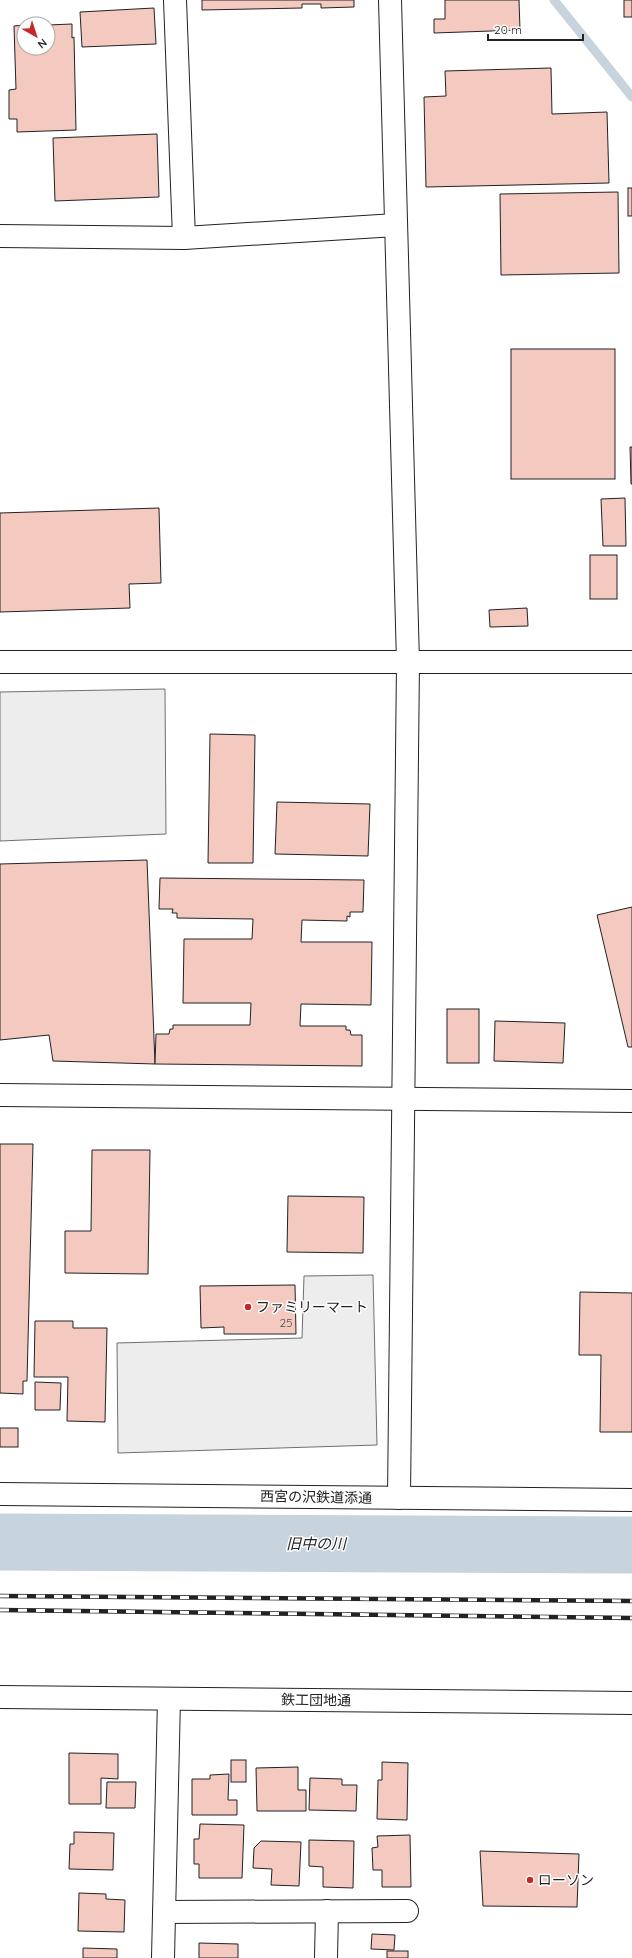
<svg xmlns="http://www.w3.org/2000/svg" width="632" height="1958" viewBox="0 0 632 1958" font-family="Quicksand,'Noto Sans JP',sans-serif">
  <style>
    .parking { fill: #ededed; stroke: #6f6f6f }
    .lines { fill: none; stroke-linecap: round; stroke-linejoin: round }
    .stream { stroke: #c7d3dd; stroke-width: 9 }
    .river { stroke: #c7d3dd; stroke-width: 57 }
    .building { fill: #f3c9c0; stroke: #222 }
    .minor-casing { stroke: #222; stroke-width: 24 }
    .minor { stroke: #fff; stroke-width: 22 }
    .rail-casing { stroke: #222; stroke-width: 4.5 }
    .rail { stroke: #fff; stroke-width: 3; stroke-dasharray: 9; stroke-linecap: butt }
    .poi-dot { fill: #c62828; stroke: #fff; stroke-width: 1.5 }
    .labels { text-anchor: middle; stroke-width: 3; stroke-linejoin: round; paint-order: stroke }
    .number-label { font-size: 12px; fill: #564c4a }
    .poi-label { font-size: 14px; fill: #222; stroke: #fff; text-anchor: start }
    .street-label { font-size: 14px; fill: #222; stroke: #fff }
    .water-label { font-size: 15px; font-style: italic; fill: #222; stroke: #fff }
  </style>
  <rect width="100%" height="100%" fill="#fff"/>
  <g class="parking">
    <path d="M165 689 166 834 0 841V692Z"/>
    <path d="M373 1275 377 1445 118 1453 117 1343 302 1338 304 1276Z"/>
  </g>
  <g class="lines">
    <path class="stream" d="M554 0 632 97"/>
    <path class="river" d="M0 1542 632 1545"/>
  </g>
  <g class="building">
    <path d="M202 0H354V7L321 8V4H302V8L202 10Z"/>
    <path d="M445 0H519L520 30 434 33V19H445Z"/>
    <rect x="624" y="0" width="8" height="17"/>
    <path d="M154 8 156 44 82 47 80 12Z"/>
    <path d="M72 24V38L74 37 76 130 17 132V119H9V90L16 89 14 26 24 25V48H48V25Z"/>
    <path d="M551 68 552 114 607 112 609 183 426 187 424 97 446 96 445 71Z"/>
    <path d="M157 134 159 197 55 201 53 138Z"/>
    <rect x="628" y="188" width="4" height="28"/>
    <path d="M618 192 619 273 501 275 500 194Z"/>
    <rect x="511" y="349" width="104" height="130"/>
    <path d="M630 447H632V484H631Z"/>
    <path d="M625 498 626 546H603L601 499Z"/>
    <path d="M159 508 161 583 129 584 130 608 0 612V513Z"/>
    <rect x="590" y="555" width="27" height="44"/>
    <path d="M527 608 528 626 490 627 489 610Z"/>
    <path d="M210 734 255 735 253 863H208Z"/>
    <path d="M277 802 370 804 368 856 275 854Z"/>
    <path d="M147 860 155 1064 53 1061 49 1035 0 1040V864Z"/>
    <path d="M160 878 364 880 363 912H350V917L347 916V921L302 920 301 942H372L371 1005 301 1004 300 1026H346V1030H350L351 1035H362V1066L155 1064 156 1034H169L170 1029H173V1025H250L251 1003H183L184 939H252L253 919 177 918V913H172L173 909H159Z"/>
    <path d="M632 907V1047H628L597 915Z"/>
    <rect x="447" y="1009" width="32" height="54"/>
    <path d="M495 1021 565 1023 563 1063 494 1061Z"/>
    <path d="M0 1144H33L27 1381H23V1394L0 1393Z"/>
    <path d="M92 1150H150L148 1274 65 1273V1231H91Z"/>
    <path d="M288 1196 364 1197 363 1253 287 1252Z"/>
    <path d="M295 1285 296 1334H224V1327L201 1328 200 1286Z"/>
    <path d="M580 1292 632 1293V1432H600L601 1355H579Z"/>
    <path d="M35 1321H73V1328H107L105 1422 67 1421 68 1377H34Z"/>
    <path d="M35 1382 61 1383 60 1410H35Z"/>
    <rect x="0" y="1428" width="18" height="19"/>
    <path d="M69 1753 118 1754V1779L101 1778V1804H69Z"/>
    <rect x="231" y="1760" width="15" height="22"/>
    <path d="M382 1762 408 1763 407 1820 377 1819 378 1780H382Z"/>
    <path d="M298 1767V1790H306V1811H257L256 1768Z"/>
    <path d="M229 1774 228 1800H237V1815H192V1779H210V1775Z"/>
    <path d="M310 1778 342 1779V1785H357L356 1811 309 1810Z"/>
    <path d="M107 1782H136L135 1808H106Z"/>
    <path d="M200 1824 244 1825 242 1878H199V1864H194V1839H199Z"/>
    <path d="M74 1832 114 1833 113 1870 69 1869 70 1844H74Z"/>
    <path d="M410 1835 411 1887H382V1870H373L372 1848 378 1847 377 1836Z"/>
    <path d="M309 1840 354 1841 353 1888 323 1887V1867L309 1866Z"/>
    <path d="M261 1841 301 1842 299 1886 271 1885 272 1869 253 1868 254 1848Z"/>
    <path d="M480 1851 579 1854 577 1907 483 1906Z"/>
    <path d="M79 1893 106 1894V1899L125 1900 124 1932 78 1931Z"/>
    <path d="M372 1934 395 1935 394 1950 371 1949Z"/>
    <path d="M199 1943 238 1944V1958H199Z"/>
    <path d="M83 1948 117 1949V1958H83Z"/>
    <rect x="387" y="1951" width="21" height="7"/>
  </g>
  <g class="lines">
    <g class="minor-casing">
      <g id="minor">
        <path d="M175 0 184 238"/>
        <path d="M390 0 408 662 399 1498"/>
        <path d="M0 236 184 238 396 225"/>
        <path d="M0 662H632"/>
        <path d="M0 1095 632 1101"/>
        <path d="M0 1494 632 1500"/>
        <path d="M0 1697 632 1703"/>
        <path d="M164 1912 407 1911"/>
        <path d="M163 1958 169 1699"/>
        <path d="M326 1958 327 1911"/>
      </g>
    </g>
    <use href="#minor" class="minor"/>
    <g class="rail-casing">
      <g id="rail">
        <path d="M0 1596 632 1601"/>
        <path d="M0 1610 632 1618"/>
      </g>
    </g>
    <use href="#rail" class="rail"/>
  </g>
  <g class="poi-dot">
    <circle cx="248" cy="1307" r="4"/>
    <circle cx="530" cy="1880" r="4"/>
  </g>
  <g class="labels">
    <g class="number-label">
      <text x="286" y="1327">25</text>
    </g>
    <g class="poi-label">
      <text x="256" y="1312">ファミリーマート</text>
      <text x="538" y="1885">ローソン</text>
    </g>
    <g class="street-label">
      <text transform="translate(316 1497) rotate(1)" y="5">西宮の沢鉄道添通</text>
      <text transform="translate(316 1700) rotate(1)" y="5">鉄工団地通</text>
    </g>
    <g class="water-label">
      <text x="316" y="1549">旧中の川</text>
    </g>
  </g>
  <g transform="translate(36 36) rotate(141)"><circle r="19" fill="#ffffff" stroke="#a7a7a7"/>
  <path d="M0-3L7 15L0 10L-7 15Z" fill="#c62828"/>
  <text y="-6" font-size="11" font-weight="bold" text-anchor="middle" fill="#222222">N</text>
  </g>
  <path d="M488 34v6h95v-6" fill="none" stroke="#222222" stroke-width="2"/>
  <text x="494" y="34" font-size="12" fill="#222222" stroke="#ffffff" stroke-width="3" paint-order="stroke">20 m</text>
</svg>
